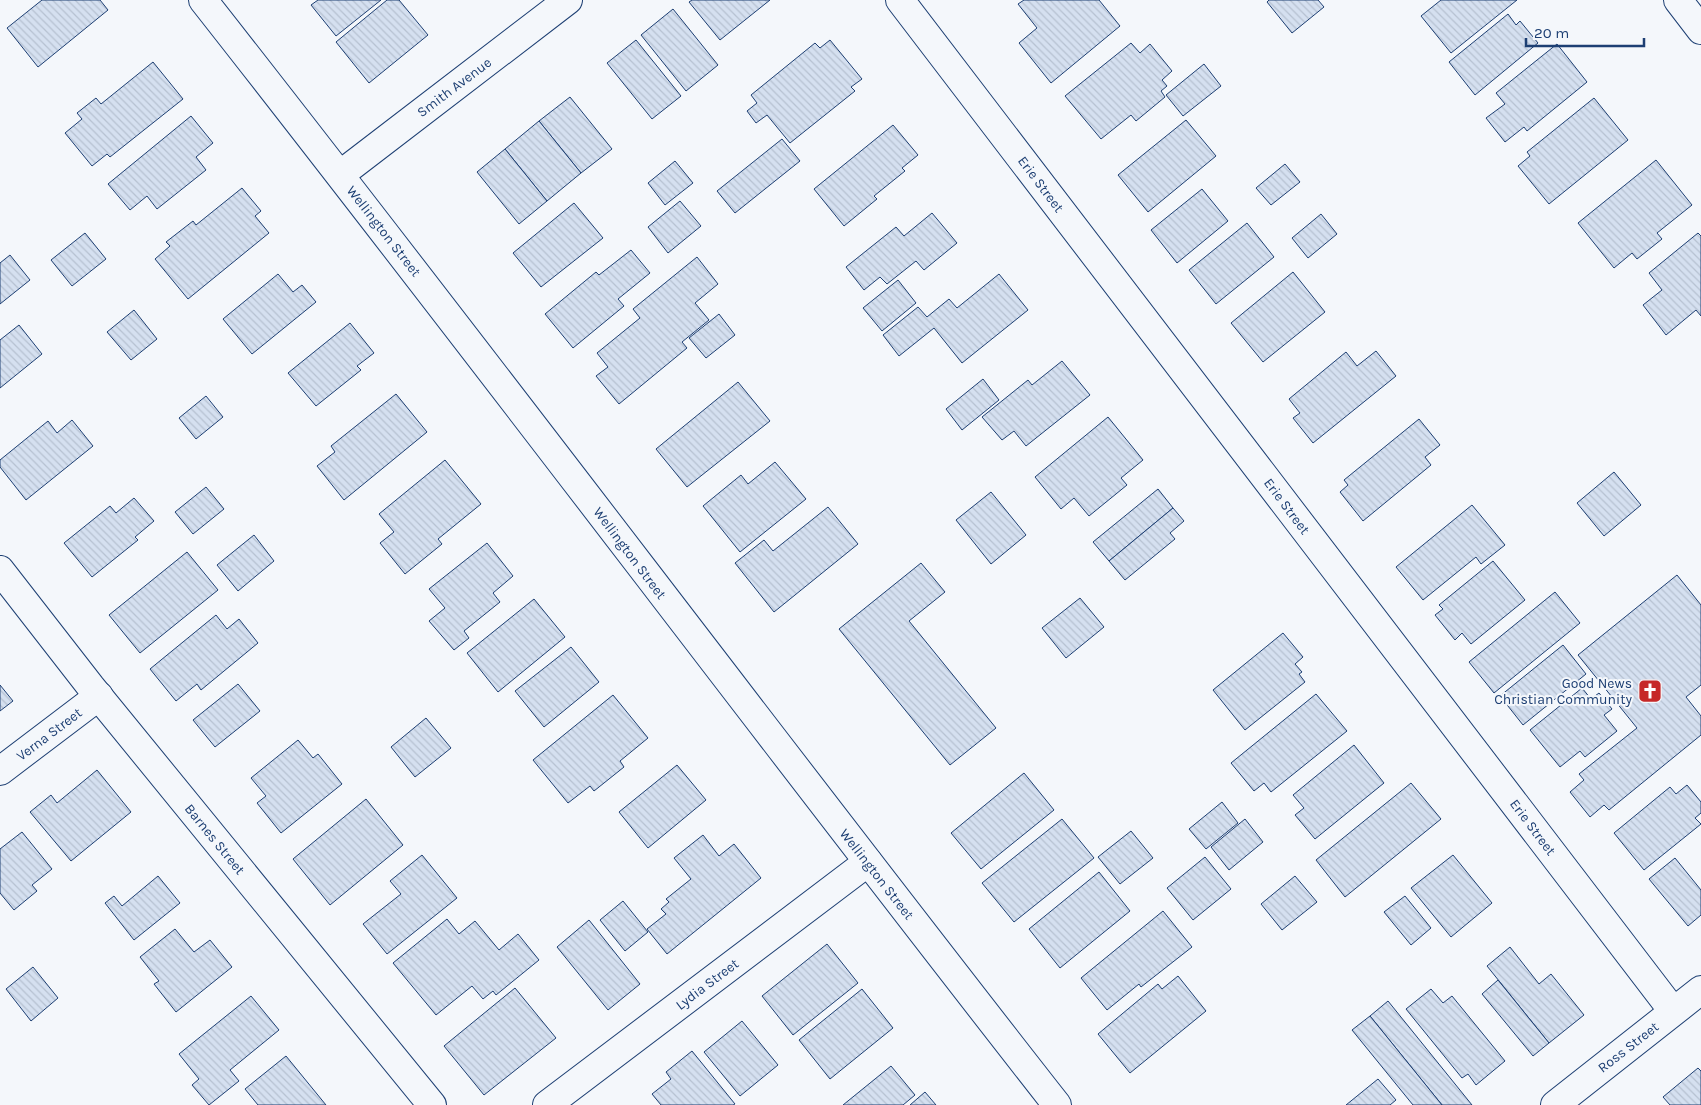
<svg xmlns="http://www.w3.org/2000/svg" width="1701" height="1105" viewBox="0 0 1701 1105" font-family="Karla,sans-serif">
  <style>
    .building { fill: url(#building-back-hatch); stroke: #1d3f73 }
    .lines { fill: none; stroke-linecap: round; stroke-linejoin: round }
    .minor-casing { stroke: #1d3f73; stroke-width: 30 }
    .tertiary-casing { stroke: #1d3f73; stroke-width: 30 }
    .minor { stroke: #f4f7fb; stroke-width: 28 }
    .tertiary { stroke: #f4f7fb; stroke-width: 28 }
    .labels { text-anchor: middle; stroke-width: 4; stroke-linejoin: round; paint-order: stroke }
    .street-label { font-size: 14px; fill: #1d3f73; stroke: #f4f7fb }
    .poi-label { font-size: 14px; fill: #1d3f73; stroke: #f4f7fb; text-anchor: end }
  </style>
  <defs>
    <pattern id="building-back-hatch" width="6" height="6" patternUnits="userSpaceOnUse" patternTransform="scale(1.25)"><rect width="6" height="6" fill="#d5e0f0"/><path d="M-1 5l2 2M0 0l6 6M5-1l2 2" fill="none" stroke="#b6c1d1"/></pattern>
  </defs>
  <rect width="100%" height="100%" fill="#f4f7fb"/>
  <g class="building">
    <path d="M42 0H100L108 10 38 67 7 28Z"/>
    <path d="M318 0H381L336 36 311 5Z"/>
    <path d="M387 0H399L428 35 369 83 336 42Z"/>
    <path d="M692 0H770L720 40 689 2Z"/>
    <path d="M1024 0H1099L1120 26 1051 83 1019 43 1037 28 1018 4Z"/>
    <path d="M1269 0H1318L1324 7 1292 33 1267 2Z"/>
    <path d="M1441 0H1517L1451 53 1421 16Z"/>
    <path d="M673 9 718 65 686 91 641 35Z"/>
    <path d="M1508 14 1516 25 1520 21 1538 43 1475 95 1449 62Z"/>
    <path d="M636 40 681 96 652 119 607 63Z"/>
    <path d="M830 40 862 79 851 87 855 91 790 143 767 115 756 123 747 111 757 103 751 95 815 43 820 48Z"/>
    <path d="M1131 43 1140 53 1150 44 1172 71 1162 80 1167 86 1161 91 1165 97 1136 121 1131 115 1101 139 1065 96Z"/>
    <path d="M1557 44 1587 82 1527 131 1524 127 1505 142 1486 118 1505 104 1496 93Z"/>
    <path d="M153 62 183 99 110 157 107 154 92 166 65 133 82 119 77 113 96 98 101 104Z"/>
    <path d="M1204 64 1221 86 1183 116 1166 95Z"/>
    <path d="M570 97 612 149 581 173 539 121Z"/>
    <path d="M1594 98 1628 140 1549 204 1518 166 1530 156 1527 152Z"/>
    <path d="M191 116 213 143 196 157 206 170 157 209 147 196 130 210 108 184Z"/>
    <path d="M1186 120 1216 156 1148 212 1118 175Z"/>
    <path d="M539 121 581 173 547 201 505 149Z"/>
    <path d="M893 125 918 155 902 168 905 171 874 196 877 199 844 226 814 189Z"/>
    <path d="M782 139 800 161 735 213 717 191Z"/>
    <path d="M505 149 547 201 519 224 477 172Z"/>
    <path d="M1656 160 1692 205 1657 233 1662 239 1637 259 1632 253 1614 268 1578 223Z"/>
    <path d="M675 161 693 183 665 205 648 183Z"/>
    <path d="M1285 164 1300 182 1271 205 1256 188Z"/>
    <path d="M242 188 261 211 255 216 269 233 188 299 155 259 170 246 166 242 193 221 196 225Z"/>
    <path d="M1202 189 1228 221 1177 263 1151 230Z"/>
    <path d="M680 201 701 226 668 253 648 227Z"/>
    <path d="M574 203 603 238 541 287 513 253Z"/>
    <path d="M932 213 957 243 924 270 916 261 887 284 880 277 864 290 846 267 896 227 904 236Z"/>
    <path d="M1321 214 1337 234 1308 258 1292 238Z"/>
    <path d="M1247 223 1274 257 1216 304 1189 270Z"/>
    <path d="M85 233 106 259 72 286 51 260Z"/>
    <path d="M1698 233 1701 236V316L1696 310 1666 335 1643 305 1662 290 1649 273Z"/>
    <path d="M631 250 650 273 618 299 624 306 573 348 545 314 596 272 599 275Z"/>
    <path d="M10 255 30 280 0 304V263Z"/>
    <path d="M697 257 718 284 695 303 709 320 682 342 687 348 619 404 596 376 608 367 597 353 640 318 633 309Z"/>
    <path d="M1293 272 1325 312 1263 362 1231 323Z"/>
    <path d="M278 274 293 292 302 285 316 302 252 354 223 319Z"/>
    <path d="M999 274 1028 310 962 363 934 328 899 356 883 335 918 307 927 317 949 299 957 308Z"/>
    <path d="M898 280 916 303 882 331 863 308Z"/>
    <path d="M134 310 157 339 131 360 107 332Z"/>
    <path d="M719 314 735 335 706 358 689 338Z"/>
    <path d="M350 323 374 353 357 366 361 370 316 406 288 373Z"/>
    <path d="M19 325 42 354 0 388V340Z"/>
    <path d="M1376 351 1396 376 1313 443 1293 418 1300 413 1289 399 1346 352 1357 366Z"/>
    <path d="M1062 361 1090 395 1026 446 1014 431 1002 440 982 417 1028 380 1032 385Z"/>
    <path d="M983 379 999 400 962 430 946 409Z"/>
    <path d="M738 382 770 421 687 487 656 449Z"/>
    <path d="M396 394 427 432 344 500 317 466 335 452 331 446Z"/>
    <path d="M206 396 223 417 196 439 179 418Z"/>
    <path d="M1108 417 1143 460 1121 478 1127 485 1089 516 1074 498 1061 509 1035 477Z"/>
    <path d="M1419 419 1440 445 1425 457 1431 465 1363 521 1340 492 1348 485 1344 480Z"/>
    <path d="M72 420 93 446 26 500 0 467V460L48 421 57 433Z"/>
    <path d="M445 460 481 504 438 539 442 544 405 574 380 543 394 532 379 514Z"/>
    <path d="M775 462 806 499 740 552 703 506 741 475 748 484Z"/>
    <path d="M1614 472 1641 505 1604 536 1577 503Z"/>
    <path d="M206 487 224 509 193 534 175 512Z"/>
    <path d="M1158 489 1173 508 1109 561 1093 542Z"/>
    <path d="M991 492 1026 535 991 564 956 520Z"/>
    <path d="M134 498 154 521 135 537 138 540 92 577 64 543 110 506 116 513Z"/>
    <path d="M1472 505 1505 545 1481 564 1476 557 1423 600 1396 567Z"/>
    <path d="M828 507 858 544 774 612 735 563 764 540 773 551Z"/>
    <path d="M1173 508 1184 521 1170 533 1175 539 1125 580 1109 561Z"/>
    <path d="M254 535 274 561 238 591 217 565Z"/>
    <path d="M487 543 513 576 493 593 500 602 464 631 469 638 454 650 429 621 445 608 429 589Z"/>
    <path d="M187 552 218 590 140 653 109 615Z"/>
    <path d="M1493 561 1525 600 1471 644 1462 633 1455 640 1435 615 1443 609 1439 605Z"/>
    <path d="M921 563 945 592 909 621 996 728 950 765 839 629Z"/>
    <path d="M1677 575 1701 605V685L1686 697 1701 716V735L1609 810 1604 805 1590 817 1570 792 1584 780 1579 774 1637 728 1578 655Z"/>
    <path d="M1555 592 1580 623 1494 693 1469 662Z"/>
    <path d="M1080 598 1104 627 1066 658 1042 628Z"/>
    <path d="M534 599 565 637 498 692 467 653Z"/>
    <path d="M216 615 227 629 239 619 258 643 201 690 197 684 176 701 150 669Z"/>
    <path d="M1283 633 1303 657 1295 664 1302 672 1299 674 1305 682 1245 730 1213 690Z"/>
    <path d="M1563 645 1586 674 1523 725 1500 696Z"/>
    <path d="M571 647 599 682 544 727 515 691Z"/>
    <path d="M238 684 260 711 215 747 193 720Z"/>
    <path d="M0 685 13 701 0 711Z"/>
    <path d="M1582 688 1591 699 1599 693 1612 709 1604 715 1617 731 1585 757 1580 751 1560 767 1530 730Z"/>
    <path d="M1316 694 1347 731 1271 792 1264 783 1254 791 1231 763Z"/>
    <path d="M613 695 648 738 620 761 624 767 594 791 590 786 568 803 533 760Z"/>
    <path d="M426 718 451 748 415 777 391 747Z"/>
    <path d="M298 740 313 758 318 754 342 784 281 833 257 803 266 796 251 778Z"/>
    <path d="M1354 745 1384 783 1315 839 1295 815 1304 808 1293 795Z"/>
    <path d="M677 765 706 800 648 848 619 812Z"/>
    <path d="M97 770 131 812 71 861 30 812 51 795 57 803Z"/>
    <path d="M1024 773 1054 810 981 869 951 833Z"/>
    <path d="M1411 783 1441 819 1345 897 1316 860Z"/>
    <path d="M1687 785 1701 802V813L1695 818 1701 824 1644 870 1614 833 1670 787 1676 794Z"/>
    <path d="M366 799 403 845 330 905 293 859Z"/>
    <path d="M1222 802 1238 823 1206 849 1189 829Z"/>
    <path d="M1062 819 1094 858 1014 922 982 883Z"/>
    <path d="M1245 819 1263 842 1229 870 1211 847Z"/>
    <path d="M1131 831 1153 858 1120 884 1098 857Z"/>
    <path d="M22 832 52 869 32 885 37 891 14 910 0 893V849Z"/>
    <path d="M703 835 719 856 734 844 761 878 667 954 647 929 666 914 661 909 669 902 666 899 691 879 674 858Z"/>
    <path d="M422 855 457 898 387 954 363 924 401 894 390 881Z"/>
    <path d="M1453 855 1492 903 1451 937 1411 888Z"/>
    <path d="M1205 857 1231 889 1193 920 1167 888Z"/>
    <path d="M1675 858 1701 890V915L1688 926 1649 879Z"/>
    <path d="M1099 872 1130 911 1060 968 1029 929Z"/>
    <path d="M158 876 180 903 134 940 105 903 114 896 122 906Z"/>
    <path d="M1295 876 1317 902 1282 930 1261 904Z"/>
    <path d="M1405 896 1431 928 1411 945 1384 912Z"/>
    <path d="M623 901 648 932 625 951 600 920Z"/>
    <path d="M1163 911 1192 947 1141 987 1139 984 1107 1010 1081 978Z"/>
    <path d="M447 919 459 934 475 921 499 950 518 934 539 960 496 995 493 991 483 999 472 986 436 1015 393 963Z"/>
    <path d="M589 920 640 984 608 1010 557 947Z"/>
    <path d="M175 929 194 952 210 940 232 967 176 1012 154 984 159 981 140 957Z"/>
    <path d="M827 944 858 983 793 1035 762 996Z"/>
    <path d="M1510 947 1539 984 1551 974 1584 1015 1549 1043 1487 966Z"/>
    <path d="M33 967 58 998 31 1021 6 989Z"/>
    <path d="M1178 976 1206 1011 1130 1073 1098 1034 1158 984 1162 989Z"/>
    <path d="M1498 980 1549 1043 1533 1056 1482 994Z"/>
    <path d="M515 988 556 1038 484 1095 444 1046Z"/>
    <path d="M862 989 893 1028 830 1079 799 1040Z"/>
    <path d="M1431 989 1443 1003 1452 996 1505 1061 1476 1085 1468 1074 1462 1078 1406 1009Z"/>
    <path d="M251 996 279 1030 230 1070 239 1081 209 1105 192 1085 199 1079 179 1054Z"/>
    <path d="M1388 1001 1472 1105H1442L1370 1016Z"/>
    <path d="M1370 1016 1442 1105H1413L1352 1030Z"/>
    <path d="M742 1021 778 1065 740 1096 704 1052Z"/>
    <path d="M692 1051 735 1104 733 1105H661L652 1094 671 1079 666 1072Z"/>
    <path d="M286 1056 326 1105H258L245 1089Z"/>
    <path d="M891 1066 915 1095 903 1105H843Z"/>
    <path d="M1698 1068 1701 1071V1105H1670L1663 1097Z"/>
    <path d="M1378 1079 1396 1100 1390 1105H1346Z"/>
    <path d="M925 1092 936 1105H910Z"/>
  </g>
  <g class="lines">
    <g class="minor-casing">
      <g id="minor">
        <path d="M900 0 1673 1011"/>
        <path d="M1678 0 1701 30"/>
        <path d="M341 174 568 0"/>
        <path d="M0 570 91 687 432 1105"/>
        <path d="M0 771 99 696"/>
        <path d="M547 1105 868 862"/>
        <path d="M1555 1105 1701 990"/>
      </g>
    </g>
    <g class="tertiary-casing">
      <path id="tertiary" d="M203 0C491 366 770 739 1057 1105"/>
    </g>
    <use href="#minor" class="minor"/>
    <use href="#tertiary" class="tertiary"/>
  </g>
  <defs>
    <g id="church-square" transform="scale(1.25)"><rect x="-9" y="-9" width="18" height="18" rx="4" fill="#c62828" stroke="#f4f7fb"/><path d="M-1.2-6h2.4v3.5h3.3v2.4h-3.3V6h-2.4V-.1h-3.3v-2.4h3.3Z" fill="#fff"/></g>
  </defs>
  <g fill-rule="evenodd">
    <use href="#church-square" x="1650" y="691"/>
  </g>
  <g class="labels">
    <g class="street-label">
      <text transform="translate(454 87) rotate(-37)" y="5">Smith Avenue</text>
      <text transform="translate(1041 184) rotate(53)" y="5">Erie Street</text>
      <text transform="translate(384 231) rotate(52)" y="5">Wellington Street</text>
      <text transform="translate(1287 506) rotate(53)" y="5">Erie Street</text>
      <text transform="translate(630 553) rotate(53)" y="5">Wellington Street</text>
      <text transform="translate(49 734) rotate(-37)" y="5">Verna Street</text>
      <text transform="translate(1533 827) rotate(53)" y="5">Erie Street</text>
      <text transform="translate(215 839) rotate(51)" y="5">Barnes Street</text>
      <text transform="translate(877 874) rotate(52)" y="5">Wellington Street</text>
      <text transform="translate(707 984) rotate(-37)" y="5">Lydia Street</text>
      <text transform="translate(1628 1047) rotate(-38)" y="5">Ross Street</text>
    </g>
    <g class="poi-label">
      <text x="1632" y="688">Good News<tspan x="1632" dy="16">Christian Community</tspan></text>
    </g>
  </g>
  <path d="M1526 38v8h118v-8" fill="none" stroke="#1d3f73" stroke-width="2.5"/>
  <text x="1534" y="38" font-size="15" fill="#1d3f73" stroke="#f4f7fb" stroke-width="4" paint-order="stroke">20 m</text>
</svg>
